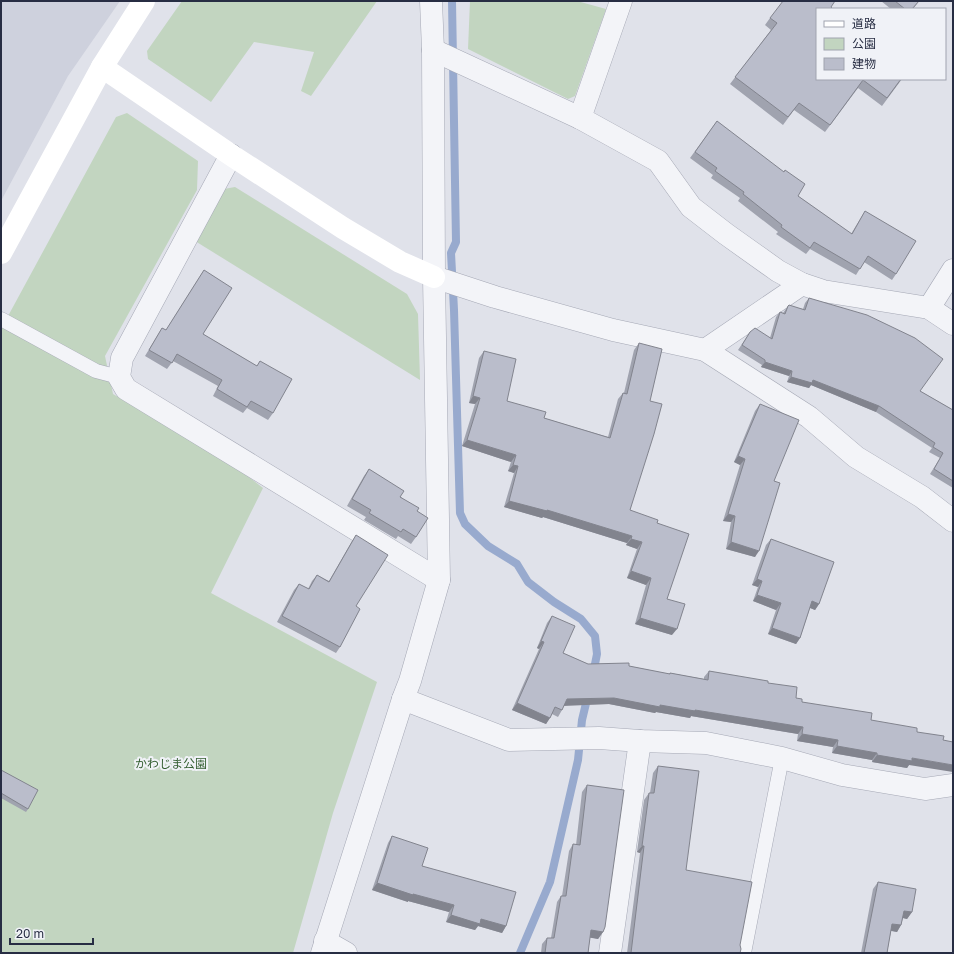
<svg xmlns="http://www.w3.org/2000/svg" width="954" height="954" viewBox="0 0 954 954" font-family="'Golos Text','Noto Sans JP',sans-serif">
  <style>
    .built { fill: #ced1dd }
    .green { fill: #c2d5c0 }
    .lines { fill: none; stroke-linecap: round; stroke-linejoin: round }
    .stream { stroke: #98aace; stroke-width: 8 }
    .lane-casing { stroke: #a5a8b5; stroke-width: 15 }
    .street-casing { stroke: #a5a8b5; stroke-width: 23 }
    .lane { stroke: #f3f4f8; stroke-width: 14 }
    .street { stroke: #f3f4f8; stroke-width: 22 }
    .secondary { stroke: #fff; stroke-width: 22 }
    .wall { fill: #a0a3af }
    .shaded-wall { fill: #82848e }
    .building { fill: #babdcb; stroke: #82848e }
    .labels { text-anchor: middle; stroke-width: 4; stroke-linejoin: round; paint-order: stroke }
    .park-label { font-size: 12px; fill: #356033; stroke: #f0f2f7 }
  </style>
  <rect width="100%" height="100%" fill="#e0e2ea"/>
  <path class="built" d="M1 1H120L68 76 1 201Z"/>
  <g class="green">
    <path d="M182 1H377L311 96 301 91 314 52 254 42 211 102 148 59 147 51Z"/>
    <path d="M470 1H577L606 9 575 96 568 99 468 49Z"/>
    <path d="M127 113 198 161 197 190 105 356 113 394 240 470 263 488 211 593 377 682 333 813 293 953H1V329L116 117Z"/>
    <path d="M235 187 407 294 418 314 420 380 195 241 224 189Z"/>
  </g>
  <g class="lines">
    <g class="stream">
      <path d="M452 1 456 242 451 253 454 310 460 513 465 524 488 546 517 564 528 582 554 602 581 619 595 636 597 654 593 674"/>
      <path d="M520 953 550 882 578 760 582 720 588 695"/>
    </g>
    <g class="lane-casing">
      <g id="lane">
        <path d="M1 319 96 371 119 377"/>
        <path d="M744 953 782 758"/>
      </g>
    </g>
    <g class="street-casing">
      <g id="street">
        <path d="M433 50 580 118 658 161 691 207 726 234 778 271 802 284 823 291 929 308 953 324"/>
        <path d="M580 118 621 1"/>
        <path d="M231 155 122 358 119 377 126 389 439 580"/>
        <path d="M434 277 495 297 613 330 705 350 809 417 856 457 922 497 953 521"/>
        <path d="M929 308 953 270"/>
        <path d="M705 350 802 284"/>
        <path d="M403 699 509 740 599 738 640 741 706 743 782 758 842 775 925 789 953 785"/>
        <path d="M325 941 346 953"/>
        <path d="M322 953 403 699 410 681 439 580 434 277 433 50 431 1"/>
        <path d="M610 953 640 741"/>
      </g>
    </g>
    <use href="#lane" class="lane"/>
    <use href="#street" class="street"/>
    <g class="secondary">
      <path d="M102 67 231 155 343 228 400 262 434 277"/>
      <path d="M1 253 102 67 144 1"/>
    </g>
  </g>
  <g class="wall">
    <path d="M881 1H919L913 9H891Z"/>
    <path d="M831 7 817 79H902L882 106 858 88 825 132 794 110 783 125 730 84 771 30 765 25 770 18Z"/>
    <path d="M717 121 798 196 851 234 865 211 896 274 892 280 864 262 856 275 810 249 806 254 776 234 778 232 738 201 740 198 711 178 713 175 690 158Z"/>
    <path d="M204 270 203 334 257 366 260 361 273 413 268 420 247 408 243 413 213 396 218 386 173 361 167 369 145 356 162 328 166 330Z"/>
    <path d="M809 298 920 391 953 410V488L930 474 940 458 929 452 932 448 876 412 811 385 809 388 787 382 789 376 761 367 762 365 738 350 750 332 770 338 776 317 780 312 783 313 788 306 803 309 805 303Z"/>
    <path d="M639 343 650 401 630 510 657 523 672 635 635 624 646 585 627 578 637 549 626 545 627 543 543 517 542 518 504 507 514 473 508 471 511 462 462 446 475 404 469 403 479 358 484 351 507 401 544 418 608 437 618 399 623 393H624L634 350Z"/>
    <path d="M760 404 774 481 755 557 726 549 731 522 723 521 740 465 734 462 755 411Z"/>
    <path d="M369 469 417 511 416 537 411 544 398 536 396 539 364 520 366 517 347 506 364 476Z"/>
    <path d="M356 535V606L340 647 336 653 277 622 294 590 299 584 308 589 312 581 317 575 329 581 352 541Z"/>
    <path d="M771 539 819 604 815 610 810 608 800 638 796 644 768 634 776 610 753 601 758 587 752 585 766 545Z"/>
    <path d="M552 616 563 653 588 664 629 666 669 674 670 673 704 679V677L709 671 768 683 796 698 802 702 871 720 909 765 907 768 872 762V760L832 753 833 747 797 741 798 734 691 716 690 718 656 712 655 713 609 704 564 705 562 710 558 717 552 714 546 724 512 710 539 649 537 648 547 623Z"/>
    <path d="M658 766 686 870 740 945V953H627L640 853 637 852 644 800 649 793H650L653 773Z"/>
    <path d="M1 770 28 809 26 812 1 798Z"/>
    <path d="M587 785 603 932 598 939 590 937 588 953H541L542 944 547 938H551L557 902 561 896H562L569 851 573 844 576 845 582 792Z"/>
    <path d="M392 836 422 866 506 926 502 933 478 926 475 930 446 922 449 912 408 901V902L372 890 388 843Z"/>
    <path d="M878 882 912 912 907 919 903 918 901 925 897 932 891 931 887 953H861L873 889Z"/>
  </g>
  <g class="shaded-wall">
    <path d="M765 362 792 371 789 376 761 367Z"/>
    <path d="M791 377 813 380 879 406 876 412 811 385 809 388 787 382Z"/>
    <path d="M473 396 480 398 475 404 469 403Z"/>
    <path d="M467 440 516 455 511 462 462 446Z"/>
    <path d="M738 456 745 459 740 465 734 462Z"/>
    <path d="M513 465 518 466 514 473 508 471Z"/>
    <path d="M509 501 547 510 632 536 627 543 543 517 542 518 504 507Z"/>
    <path d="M728 514 735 516 731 522 723 521Z"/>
    <path d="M631 539 642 542 637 549 626 545Z"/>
    <path d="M731 542 759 551 755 557 726 549Z"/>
    <path d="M631 571 651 578 646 585 627 578Z"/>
    <path d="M757 579 762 581 758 587 752 585Z"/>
    <path d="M757 595 781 603 776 610 753 601Z"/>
    <path d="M812 601 819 604 815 610 808 607Z"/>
    <path d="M640 618 677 629 672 635 635 624Z"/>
    <path d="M772 628 800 638 796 644 768 634Z"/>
    <path d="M541 641 544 642 539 649 537 648Z"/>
    <path d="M614 698 660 705 695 710 803 727 798 734 691 716 690 718 656 712 655 713 609 704 563 706 567 699Z"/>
    <path d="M517 703 550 718 546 724 512 710Z"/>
    <path d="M802 734 838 740 833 747 797 741Z"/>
    <path d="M837 746 877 753 872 760 832 753Z"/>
    <path d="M877 755 912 758 953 765V772L909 765 907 768 872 762Z"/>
    <path d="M642 846H644L640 853 637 852Z"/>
    <path d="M377 883 413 894 454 905 449 912 408 901V902L372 890Z"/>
    <path d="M904 911 912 912 907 919 899 917Z"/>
    <path d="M451 915 481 919 506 926 502 933 478 926 475 930 446 922Z"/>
    <path d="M892 924 901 925 897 932 888 930Z"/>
    <path d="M591 930 603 932 598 939 586 937Z"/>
  </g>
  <g class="building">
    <path d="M783 1H835L831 7 833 9H817V79H901L887 98 863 80 830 125 799 103 788 117 735 77 777 23 770 18Z"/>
    <path d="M895 1H919L912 9H905Z"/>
    <path d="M717 121 784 172 785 170 805 184 798 196 852 234 865 211 916 241 896 274 868 256 860 269 814 242 810 248 781 227 782 225 743 194 744 192 715 171 717 168 695 152Z"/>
    <path d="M204 270 232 288 203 334 257 366 260 361 292 379 273 413 251 401 247 407 217 389 222 380 177 354 172 363 149 350 162 328 166 330Z"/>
    <path d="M809 298 867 315 915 338 943 359 920 391 953 410V481L934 469 943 453 933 447 935 443 879 406 813 380 812 383 791 377 792 371 765 362V360L742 345 750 332 755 328 772 339 780 312 785 314 788 306 789 305 805 310Z"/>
    <path d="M639 343 662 349 650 401 662 404 654 434 630 510 658 520 657 523 689 534 667 599 685 604 677 629 640 618 651 578 631 571 642 542 631 539 632 536 547 510V511L509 501 518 466 513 465 516 455 467 440 480 398 473 396 484 351 516 359 507 401 546 412 544 418 610 438 623 393 627 394Z"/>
    <path d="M760 404 799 420 774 481 780 483 759 551 731 542 735 516 728 514 745 459 738 456Z"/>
    <path d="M369 469 404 491 400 497 419 508 417 511 428 518 416 537 403 529 401 532 369 513 371 510 352 499Z"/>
    <path d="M356 535 388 555 356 606 360 609 340 647 282 616 299 584 309 589 317 575 329 582Z"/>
    <path d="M771 539 834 562 819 604 812 601 800 638 772 628 781 603 757 595 762 581 757 579Z"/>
    <path d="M552 616 575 626 563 653 588 664 629 663V666L670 674V673L708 680 709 671 768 681V683L797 687 796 698 802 699V702L872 713 871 720 917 728V732L944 736 943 740 953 742V765L912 758V761L877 755V753L837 746 838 740 802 734 803 727 695 710V711L660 705V707L614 698 567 699 562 710 555 707 550 718 517 703 544 642 541 641Z"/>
    <path d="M658 766 699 771 686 870 752 882 740 945 741 949 740 953H631L644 846H642L649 793H654Z"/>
    <path d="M1 770 38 790 28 809 1 793Z"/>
    <path d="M587 785 624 790 605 927 603 932 591 930 588 953H545L547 938H554L561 896H566L573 844 580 845Z"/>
    <path d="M392 836 428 848 422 866 516 892 506 926 481 919 480 924 451 915 454 905 413 894V895L377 883Z"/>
    <path d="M878 882 916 889 912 912 904 911 901 925 892 924 887 953H864Z"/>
  </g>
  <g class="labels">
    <g class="park-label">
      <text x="171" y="768">かわじま公園</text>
    </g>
  </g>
  <rect width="954" height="954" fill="none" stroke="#272d43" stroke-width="4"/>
  <rect x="816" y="8" width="130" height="72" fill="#f0f2f7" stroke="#a0a3af"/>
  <rect x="824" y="21" width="20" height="6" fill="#ffffff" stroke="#a0a3af"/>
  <text x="852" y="28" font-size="12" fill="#272d43">道路</text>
  <rect x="824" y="38" width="20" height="12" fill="#c2d5c0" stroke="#a0a3af"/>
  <text x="852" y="48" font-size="12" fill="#272d43">公園</text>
  <rect x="824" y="58" width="20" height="12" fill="#babdcb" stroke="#a0a3af"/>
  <text x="852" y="68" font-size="12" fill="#272d43">建物</text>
  <path d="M10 938v6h83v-6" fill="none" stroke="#272d43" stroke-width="2"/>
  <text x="16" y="938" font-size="12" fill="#272d43" stroke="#f0f2f7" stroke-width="3" paint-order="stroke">20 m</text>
</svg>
